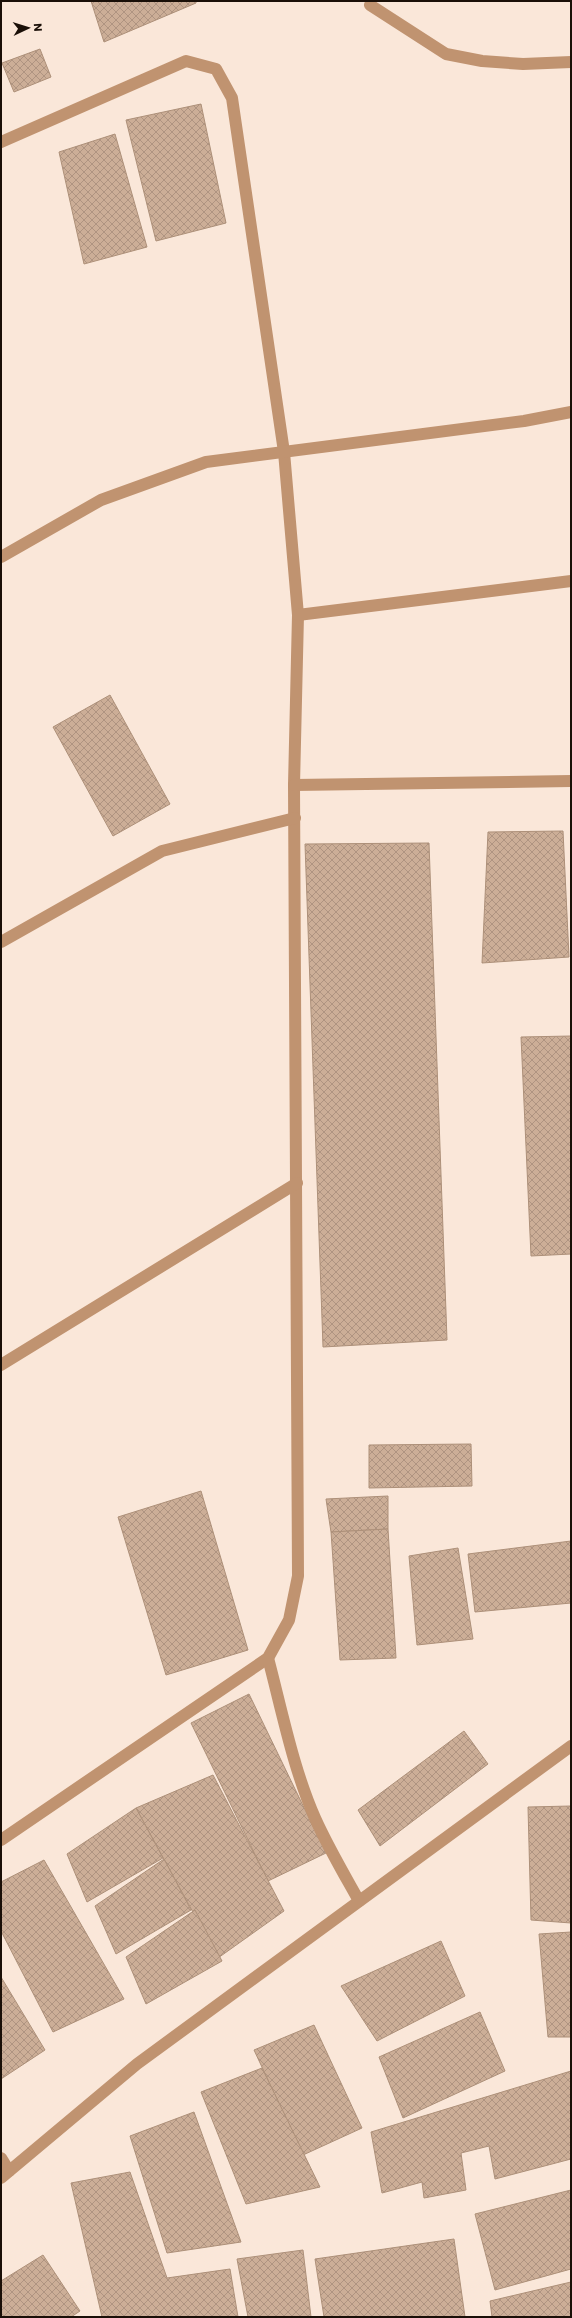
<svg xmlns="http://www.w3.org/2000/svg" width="572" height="2318" viewBox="0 0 572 2318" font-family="Poppins,sans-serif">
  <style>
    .building { fill: url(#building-cross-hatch); stroke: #ad9079 }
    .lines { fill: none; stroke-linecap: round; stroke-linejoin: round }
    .minor { stroke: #c09370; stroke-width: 12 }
  </style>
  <defs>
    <pattern id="building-cross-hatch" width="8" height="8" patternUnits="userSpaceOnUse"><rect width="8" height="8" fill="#ccae97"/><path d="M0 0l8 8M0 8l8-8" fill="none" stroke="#af9481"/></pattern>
  </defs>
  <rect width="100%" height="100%" fill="#fae7d9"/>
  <g class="building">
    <path d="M91 1H196V3L104 42Z"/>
    <path d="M40 49 51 77 14 92 2 63Z"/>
    <path d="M201 104 226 223 156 241 126 120Z"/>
    <path d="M115 134 147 247 84 264 59 152Z"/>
    <path d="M110 695 170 804 113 836 53 727Z"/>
    <path d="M563 831 569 957 482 963 488 832Z"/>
    <path d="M429 843 447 1340 323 1347 305 844Z"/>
    <path d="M571 1036V1254L531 1256 521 1037Z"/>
    <path d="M471 1444 472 1486 369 1488V1445Z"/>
    <path d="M201 1491 248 1650 166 1675 118 1517Z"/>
    <path d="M388 1496V1529L331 1532 326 1499Z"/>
    <path d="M388 1529 396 1658 340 1660 331 1532Z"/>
    <path d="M571 1541V1603L475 1612 468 1554Z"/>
    <path d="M458 1548 473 1639 417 1645 409 1556Z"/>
    <path d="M249 1694 326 1853 268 1881 191 1723Z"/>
    <path d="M464 1731 488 1764 380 1846 358 1810Z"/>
    <path d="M213 1775 284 1911 218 1958 136 1808Z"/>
    <path d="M571 1806V1923L531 1920 528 1807Z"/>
    <path d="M136 1808 163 1858 87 1902 67 1854Z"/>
    <path d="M164 1859 191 1910 116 1954 95 1906Z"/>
    <path d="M44 1860 124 1999 53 2032 1 1931V1882Z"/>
    <path d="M195 1910 222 1961 146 2004 126 1957Z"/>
    <path d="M571 1932V2037H548L539 1934Z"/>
    <path d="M441 1941 465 1996 377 2041 341 1986Z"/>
    <path d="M1 1977 45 2050 1 2079Z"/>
    <path d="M480 2012 505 2071 403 2118 379 2057Z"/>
    <path d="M314 2025 362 2128 303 2155 254 2050Z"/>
    <path d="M262 2068 320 2187 246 2204 201 2092Z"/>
    <path d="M571 2071V2159L495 2179 489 2146 461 2153 466 2190 424 2198 422 2182 382 2193 371 2132Z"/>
    <path d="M194 2112 241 2242 167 2253 130 2136Z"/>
    <path d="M130 2172 167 2278 230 2269 238 2317H102L71 2183Z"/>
    <path d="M571 2190V2269L495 2290 475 2214Z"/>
    <path d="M454 2239 465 2317H324L315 2259Z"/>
    <path d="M303 2250 311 2317H248L237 2259Z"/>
    <path d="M43 2255 80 2311 71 2317H1V2281Z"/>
    <path d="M571 2282V2317H492L490 2301Z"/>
  </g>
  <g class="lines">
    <g class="minor">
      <path d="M370 5 446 54 482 61 523 64 571 62"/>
      <path d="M1 142 186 61 216 69 232 98 284 452 298 615 294 785 298 1576 289 1620 268 1658 1 1840"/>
      <path d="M1 557 101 500 206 462 524 421 571 412"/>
      <path d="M298 615 571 581"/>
      <path d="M294 785 571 781"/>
      <path d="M1 942 162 851 295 818"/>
      <path d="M1 1365 297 1183"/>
      <path d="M268 1658C282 1711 293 1768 315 1818 328 1847 344 1874 359 1901"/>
      <path d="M1 2158 9 2171"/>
      <path d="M1 2178 137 2064 571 1746"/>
    </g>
  </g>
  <rect width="572" height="2318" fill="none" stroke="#1a0f07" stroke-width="4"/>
  <g transform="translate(28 28) rotate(86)" stroke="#fae7d9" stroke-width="3" paint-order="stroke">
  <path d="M0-3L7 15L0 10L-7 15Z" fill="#1a0f07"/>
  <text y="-6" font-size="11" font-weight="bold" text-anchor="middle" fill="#1a0f07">N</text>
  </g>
</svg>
